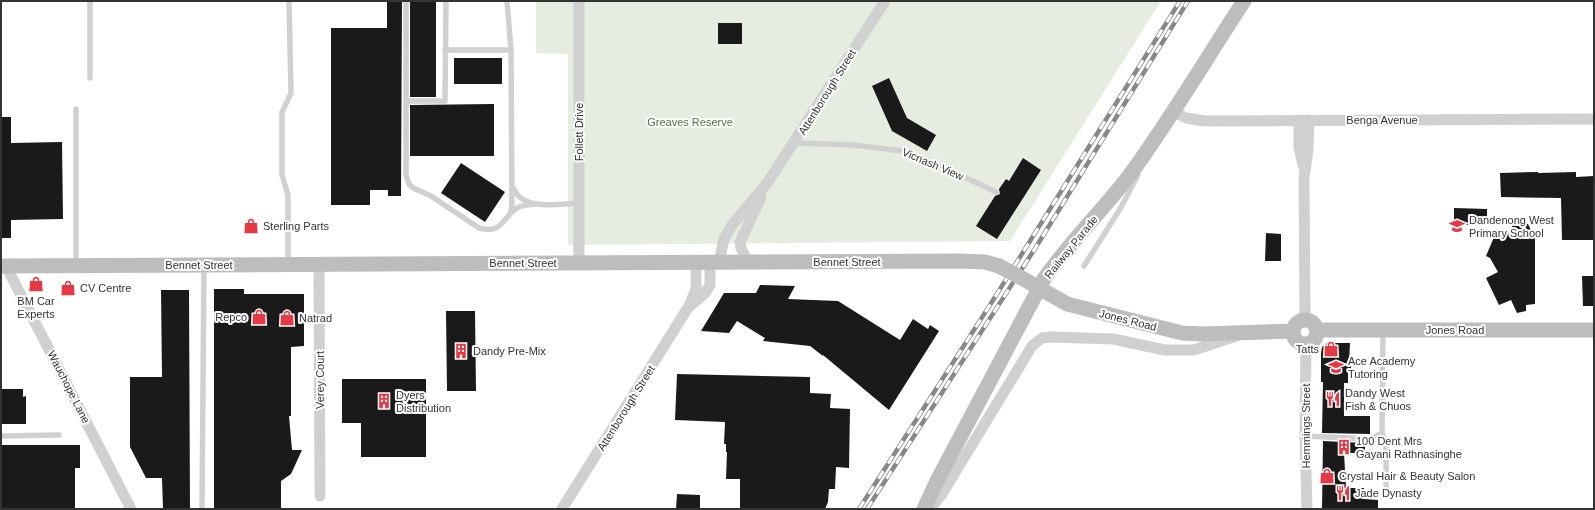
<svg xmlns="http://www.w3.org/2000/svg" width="1595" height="510" viewBox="0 0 1595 510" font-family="Helvetica,sans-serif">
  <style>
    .green { fill: #e6ecdf }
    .building { fill: #1a1a1a }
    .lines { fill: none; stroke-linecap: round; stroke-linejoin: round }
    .service { stroke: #d0d0d0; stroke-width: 5.5 }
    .minor { stroke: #d0d0d0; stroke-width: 11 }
    .secondary { stroke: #bdbdbd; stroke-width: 15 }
    .rail-casing { stroke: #888; stroke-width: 4.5 }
    .rail { stroke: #fff; stroke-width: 3; stroke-dasharray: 9; stroke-linecap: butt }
    .secondary-bridge { stroke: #bdbdbd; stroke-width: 15 }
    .labels { text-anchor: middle; stroke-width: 4; stroke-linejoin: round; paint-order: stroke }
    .street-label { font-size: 11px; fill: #333; stroke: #fff }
    .park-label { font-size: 11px; fill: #56703f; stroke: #fff }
    .poi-label { font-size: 11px; fill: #333; stroke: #fff; text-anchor: start }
  </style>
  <rect width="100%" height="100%" fill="#fff"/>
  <path class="green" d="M536 1H1161L1010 241 568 245V54L536 53Z"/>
  <g class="building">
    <path d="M387 1H402L401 196H388V190H370V205H331V28H387Z"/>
    <rect x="410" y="1" width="26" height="96"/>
    <rect x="718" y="23" width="24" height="21"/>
    <rect x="454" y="58" width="48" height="26"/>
    <path d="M889 78 907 118 936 135 927 151 892 131 872 86Z"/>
    <path d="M494 104V156H410V105Z"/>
    <path d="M1 117H11V143L62 142 63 219 11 220V238H1Z"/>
    <path d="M1023 158 1041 170 997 239 976 226 995 196 1000 194 999 189 1006 179 1009 181Z"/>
    <path d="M461 163 505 192 485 222 441 193Z"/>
    <path d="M1538 172V173L1576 172V177L1594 176V240H1562L1561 198 1501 197 1500 173Z"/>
    <path d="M1454 208 1487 209V225H1454Z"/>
    <path d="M1516 219 1528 224 1535 238V304L1526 305V311L1517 313 1511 300 1499 305 1486 278 1498 272 1490 258 1486 256 1497 230 1508 235Z"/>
    <path d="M1266 233 1281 234V261H1265Z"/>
    <path d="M1582 276H1594V306H1583Z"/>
    <path d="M760 285 795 286 788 299 838 301 900 340 913 319 928 329 930 325 939 331 889 410 823 355V356L810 346 763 341 765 338 737 321 729 333 701 331 724 293H756Z"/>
    <path d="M214 289H244V294H304V346L291 347V416H289L292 450H302L291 474 281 481V509H214Z"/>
    <path d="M161 290H189L190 509H163L162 478H146L130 447V377H162Z"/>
    <path d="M446 311H475L476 391H447Z"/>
    <path d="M1327 343H1350L1349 363H1351V372H1348V383H1344V416H1370V434L1322 433 1323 382H1321V353L1322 347Z"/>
    <path d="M677 374 810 377V393L831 394 830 408 850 409 849 468 836 467 835 489H829L828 502 825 509H740V479H726L727 452H726V444H724L725 422 675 420Z"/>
    <path d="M342 379H426V457H361V423H342Z"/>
    <path d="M1 389H23V397L26 396V424H1Z"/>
    <path d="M1323 441 1365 443V453H1344L1346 488H1364V499L1378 500V509H1322Z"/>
    <path d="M1 445H80V468H75V509H1Z"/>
    <path d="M677 494 700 495V509H676Z"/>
  </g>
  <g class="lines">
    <g class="service">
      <path d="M90 1V78"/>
      <path d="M406 1V175L409 184 413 188 431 196 479 228C503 234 502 218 517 208 522 205 529 205 535 204"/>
      <path d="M507 1 511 50 512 207 510 213"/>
      <path d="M445 50H511"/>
      <path d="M406 101H445L446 1"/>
      <path d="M76 109V265"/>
      <path d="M795 143 854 145 903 151 939 165 996 192"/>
      <path d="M514 189C523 211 558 204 578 203"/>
      <path d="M288 264V195L282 175V112L291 93 289 1"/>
      <path d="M1084 266 1120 209 1138 175"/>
      <path d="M1382 433 1386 444V492"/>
      <path d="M1 436 59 435"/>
      <path d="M1305 436 1371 439 1382 433 1383 330"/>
      <path d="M202 509 204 265"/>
    </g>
    <g class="minor">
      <path d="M1173 111 1186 118 1205 121 1594 119"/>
      <path d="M1299 120V147L1303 165"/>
      <path d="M719 262 724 239 732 225 768 182 885 1"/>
      <path d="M748 262 741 248 740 242 761 197"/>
      <path d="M579 263V1"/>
      <path d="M319 264 320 496"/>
      <path d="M6 266 131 509"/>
      <path d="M690 306 705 293 710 285V262"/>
      <path d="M1305 320 1304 178 1308 150 1309 120"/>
      <path d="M1306 344 1305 436 1307 509"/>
      <path d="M562 509 689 306 696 289V262"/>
      <path d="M930 509 942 494 1032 346 1042 338 1052 337 1113 339 1165 350H1194L1236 336"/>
    </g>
    <g class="secondary">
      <path d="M1 266 959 261 985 262 999 266"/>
      <path d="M1020 277 1067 304 1182 333 1203 334 1293 331"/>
      <circle cx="1305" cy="332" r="12"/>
      <path d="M1317 330H1594"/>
      <path d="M924 509 938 479 1044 279C1070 242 1102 211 1129 176 1170 120 1206 59 1244 1"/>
    </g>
    <g class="rail-casing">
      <g id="rail">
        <path d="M859 509 990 305 1180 1"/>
        <path d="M867 509 1036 247 1188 1"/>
      </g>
    </g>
    <use href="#rail" class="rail"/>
    <path class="secondary-bridge" d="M999 266 1020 277"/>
  </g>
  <defs>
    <g id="shop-bare" transform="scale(1.2)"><path d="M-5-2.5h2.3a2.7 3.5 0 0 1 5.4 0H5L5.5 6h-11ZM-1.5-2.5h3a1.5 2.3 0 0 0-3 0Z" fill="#e63946" stroke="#fff" stroke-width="2.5" paint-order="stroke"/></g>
    <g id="school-bare" transform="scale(1.2)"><path d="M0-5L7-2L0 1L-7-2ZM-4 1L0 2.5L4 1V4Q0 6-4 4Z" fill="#e63946" stroke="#fff" stroke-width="2.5" paint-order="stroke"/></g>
    <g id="building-bare" transform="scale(1.2)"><path d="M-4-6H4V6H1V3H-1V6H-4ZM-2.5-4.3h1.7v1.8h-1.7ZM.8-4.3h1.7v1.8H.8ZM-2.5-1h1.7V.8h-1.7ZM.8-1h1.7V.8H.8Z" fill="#e63946" stroke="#fff" stroke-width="2.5" paint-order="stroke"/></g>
    <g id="university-bare" transform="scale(1.2)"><path d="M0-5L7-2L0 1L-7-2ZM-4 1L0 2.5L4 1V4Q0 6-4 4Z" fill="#e63946" stroke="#fff" stroke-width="2.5" paint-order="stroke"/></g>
    <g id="restaurant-bare" transform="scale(1.2)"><path d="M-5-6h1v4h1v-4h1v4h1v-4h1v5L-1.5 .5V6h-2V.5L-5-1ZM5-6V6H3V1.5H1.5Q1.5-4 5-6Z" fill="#e63946" stroke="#fff" stroke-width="2.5" paint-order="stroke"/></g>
  </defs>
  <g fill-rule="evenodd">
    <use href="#shop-bare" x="251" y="226"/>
    <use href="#school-bare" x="1457" y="226"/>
    <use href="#shop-bare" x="36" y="284"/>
    <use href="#shop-bare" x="68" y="288"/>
    <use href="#shop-bare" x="259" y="317"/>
    <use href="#shop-bare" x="287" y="318"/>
    <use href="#shop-bare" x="1331" y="349"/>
    <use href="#building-bare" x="461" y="351"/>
    <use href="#university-bare" x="1336" y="367"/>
    <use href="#restaurant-bare" x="1333" y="399"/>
    <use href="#building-bare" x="384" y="401"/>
    <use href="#building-bare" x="1344" y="447"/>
    <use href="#shop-bare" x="1327" y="476"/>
    <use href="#restaurant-bare" x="1343" y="493"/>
  </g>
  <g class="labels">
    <g class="street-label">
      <text transform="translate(827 92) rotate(-58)" y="4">Attenborough Street</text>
      <text x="1382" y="124">Benga Avenue</text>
      <text transform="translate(579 132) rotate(-90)" y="4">Follett Drive</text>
      <text transform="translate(933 164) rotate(23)" y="4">Vicnash View</text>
      <text transform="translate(1071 247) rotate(-51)" y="4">Railway Parade</text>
      <text x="847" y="266">Bennet Street</text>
      <text x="523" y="267">Bennet Street</text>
      <text x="199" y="269">Bennet Street</text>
      <text transform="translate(1128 320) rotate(14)" y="4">Jones Road</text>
      <text x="1455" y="334">Jones Road</text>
      <text transform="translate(320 380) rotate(-90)" y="4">Verey Court</text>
      <text transform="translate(69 387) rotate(63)" y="4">Wauchope Lane</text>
      <text transform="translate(626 408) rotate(-58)" y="4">Attenborough Street</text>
      <text transform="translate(1306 426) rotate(-90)" y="4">Hemmings Street</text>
    </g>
    <g class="park-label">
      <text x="690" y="126">Greaves Reserve</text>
    </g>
    <g class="poi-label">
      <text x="1469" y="224">Dandenong West<tspan x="1469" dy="13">Primary School</tspan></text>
      <text x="263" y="230">Sterling Parts</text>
      <text x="80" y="292">CV Centre</text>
      <text x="36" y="305" text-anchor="middle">BM Car<tspan x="36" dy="13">Experts</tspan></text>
      <text x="247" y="321" text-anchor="end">Repco</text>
      <text x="299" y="322">Natrad</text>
      <text x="1319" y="353" text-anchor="end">Tatts</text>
      <text x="473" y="355">Dandy Pre-Mix</text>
      <text x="1348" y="365">Ace Academy<tspan x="1348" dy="13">Tutoring</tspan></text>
      <text x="1345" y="397">Dandy West<tspan x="1345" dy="13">Fish &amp; Chuos</tspan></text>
      <text x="396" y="399">Dyers<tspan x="396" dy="13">Distribution</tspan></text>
      <text x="1356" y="445">100 Dent Mrs<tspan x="1356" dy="13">Gayani Rathnasinghe</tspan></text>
      <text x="1339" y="480">Crystal Hair &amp; Beauty Salon</text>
      <text x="1355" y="497">Jade Dynasty</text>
    </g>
  </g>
  <rect width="1595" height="510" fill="none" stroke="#333333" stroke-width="4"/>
</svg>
